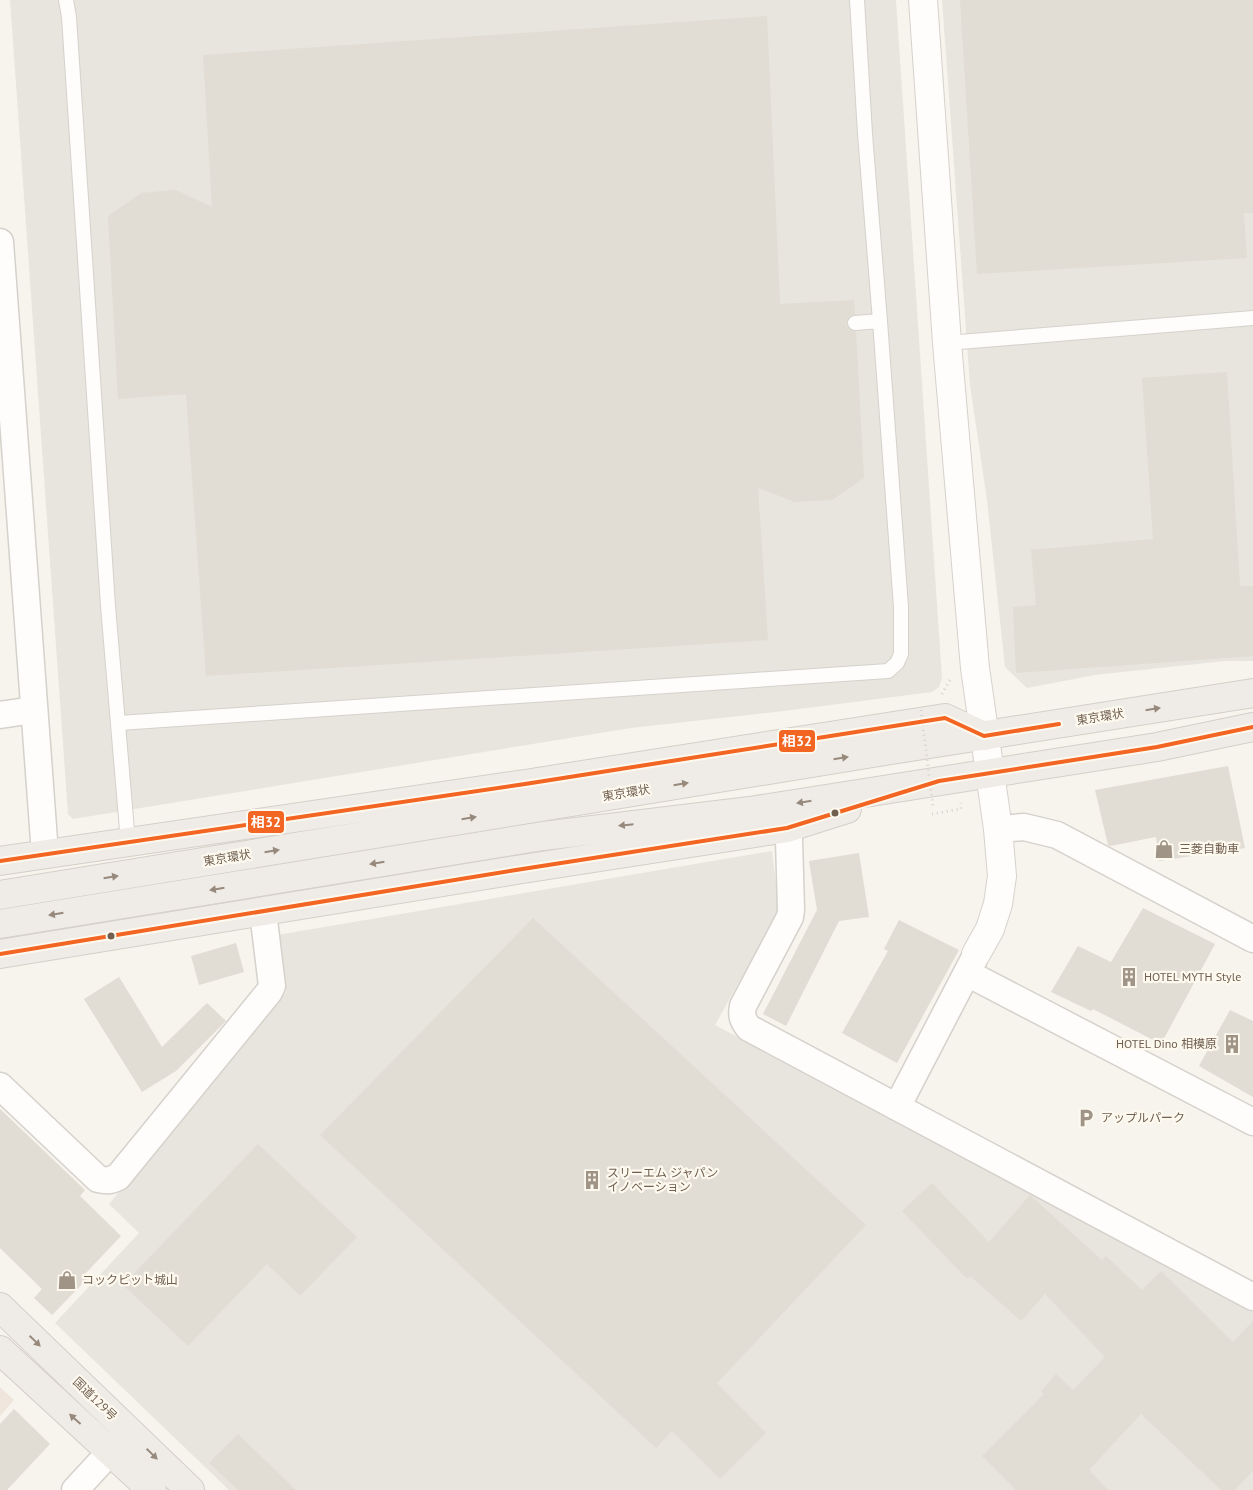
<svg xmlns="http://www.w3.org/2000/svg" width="1253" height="1490" viewBox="0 0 1253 1490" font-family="'PT Sans','Noto Sans JP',sans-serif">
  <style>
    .commercial { fill: #f0e5dc }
    .industrial { fill: #e8e5de }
    .building { fill: #e1dcd4 }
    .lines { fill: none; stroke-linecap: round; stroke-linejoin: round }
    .lane-casing { stroke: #d5d1cb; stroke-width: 16 }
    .street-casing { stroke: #d5d1cb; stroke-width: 29 }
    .secondary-casing { stroke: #d6d1cb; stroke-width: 30 }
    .highway-casing { stroke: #d4cfc8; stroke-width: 30 }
    .path { stroke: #d7d2cd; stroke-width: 3; stroke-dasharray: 1 4; stroke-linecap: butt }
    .lane { stroke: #fefdfc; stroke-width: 14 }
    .street { stroke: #fefdfc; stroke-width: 26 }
    .secondary { stroke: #fefdfc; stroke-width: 28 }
    .highway { stroke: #efebe6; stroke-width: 28 }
    .path-bridge { stroke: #d7d2cd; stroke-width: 3; stroke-dasharray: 1 4; stroke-linecap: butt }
    .bus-1-casing { stroke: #fdf9ef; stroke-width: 8 }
    .bus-1 { stroke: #f26522; stroke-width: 4 }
    .oneway { fill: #978a7d }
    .bus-dot { fill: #716050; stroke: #fdf9ef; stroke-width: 2 }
    .labels { text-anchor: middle; stroke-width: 4.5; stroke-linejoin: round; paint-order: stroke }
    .street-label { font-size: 12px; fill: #716050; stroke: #fdf9ef }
    .poi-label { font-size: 12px; fill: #716050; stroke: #fdf9ef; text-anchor: start }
    .line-badge { stroke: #fdf9ef; stroke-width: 2 }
    .badge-label { font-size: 14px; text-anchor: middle; font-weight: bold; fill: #fff }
  </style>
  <rect width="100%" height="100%" fill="#f6f4ed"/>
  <path class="commercial" d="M0 1387 14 1400 0 1416Z"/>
  <g class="industrial">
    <path d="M10 0H896L942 678 939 687 932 692 776 712 631 728 73 819 68 814Z"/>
    <path d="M942 0H1253V661H1225L1095 675 1027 688 1005 667 987 500 970 385Z"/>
    <path d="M772 851 779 911 715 1025 1253 1310V1490H229L55 1323 139 1233 109 1204 286 992 277 935Z"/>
  </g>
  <g class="building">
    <path d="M960 0H1253V213H1244L1247 258 977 274Z"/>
    <path d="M767 16 780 304 854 300 855 314 850 316 846 323 848 328 856 332 864 478 832 500 795 502 758 488 768 640 206 676 186 394 118 399 108 216 141 193 176 190 212 207 203 55Z"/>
    <path d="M1227 372 1240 586H1253V656L1016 673 1013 607 1036 605 1031 550 1153 539 1142 378Z"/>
    <path d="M1228 766 1245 848 1159 861 1156 837 1110 846 1108 845 1095 790Z"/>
    <path d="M859 853 869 917 839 921 786 1026 763 1014 817 910 809 861Z"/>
    <path d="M1143 908 1215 944 1161 1044 1093 1009 1091 1011 1051 992 1078 946 1111 962Z"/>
    <path d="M533 918 866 1225 717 1383 766 1433 720 1479 672 1431 656 1448 320 1135Z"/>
    <path d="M899 920 959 950 897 1063 842 1033 888 951 884 949Z"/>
    <path d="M236 943 244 972 199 985 191 956Z"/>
    <path d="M119 977 162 1047 207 1003 226 1021 176 1071 142 1092 84 999Z"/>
    <path d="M1230 1010 1253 1021V1097L1199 1066Z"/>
    <path d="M0 1109 85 1190 80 1196 121 1236 84 1275 88 1278 52 1315 34 1298 42 1289 0 1248Z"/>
    <path d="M258 1144 357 1237 300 1296 267 1264 188 1346 123 1285Z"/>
    <path d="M932 1183 989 1242 1030 1195 1102 1260 1106 1256 1142 1290 1161 1271 1233 1342 1253 1321V1471L1235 1490H1221L1141 1414 1089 1470 1108 1490H1016L982 1456 1044 1394 1041 1391 1056 1374 1073 1390 1105 1357 1045 1294 1021 1321 970 1276 967 1279 902 1211Z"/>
    <path d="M14 1409 50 1444 7 1490H0V1424Z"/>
    <path d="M238 1434 296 1490H238L209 1463Z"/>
  </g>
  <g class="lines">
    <g class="lane-casing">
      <g id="lane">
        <path d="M66 0 69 17 108 606 128 842"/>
        <path d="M857 0 865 134 880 321"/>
        <path d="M947 343 1253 318"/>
        <path d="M119 723 888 671 897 663 901 654V607L880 321 855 323"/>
      </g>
    </g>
    <g class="street-casing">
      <g id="street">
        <path d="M0 242 45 854"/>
        <path d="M0 715 34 710"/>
        <path d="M787 828 789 839 791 910 790 917 743 1006C741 1016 743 1021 749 1028L1253 1297"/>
        <path d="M998 829 1024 827 1057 835 1253 939"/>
        <path d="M967 973 1253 1122"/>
        <path d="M0 1086 98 1179C106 1181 110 1181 118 1177L269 992 272 986 263 912"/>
        <path d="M897 1107 974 959"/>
        <path d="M75 1490 111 1451"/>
      </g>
    </g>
    <g class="secondary-casing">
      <path id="secondary" d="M923 0 947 343 975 668 998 829 1002 876 998 904 990 929 976 954"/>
    </g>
    <g class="highway-casing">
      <g id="highway">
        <path d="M0 861 525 784 945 718 984 736"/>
        <path d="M0 895 891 750 1253 693"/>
        <path d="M0 924 543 836 750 811 1157 747 1253 727"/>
        <path d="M0 954 516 870 787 828 847 809"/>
        <path d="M0 1307 190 1490"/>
        <path d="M0 1350 152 1490"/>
      </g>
    </g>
    <g class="path">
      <path d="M942 694 950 680"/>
      <path d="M932 814 961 809V803"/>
    </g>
    <use href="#lane" class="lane"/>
    <use href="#street" class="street"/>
    <use href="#secondary" class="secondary"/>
    <use href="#highway" class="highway"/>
    <path class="path-bridge" d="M921 710 933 807"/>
    <g class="bus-1-casing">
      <g id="bus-1">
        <path d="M0 861 525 784 945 718 984 736 1059 724"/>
        <path d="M0 954 516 870 787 828 939 781 1157 747 1253 727"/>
      </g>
    </g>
    <use href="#bus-1" class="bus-1"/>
  </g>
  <defs><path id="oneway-solid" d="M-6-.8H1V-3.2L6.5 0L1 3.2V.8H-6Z" transform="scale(1.25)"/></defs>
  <g class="oneway">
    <use href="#oneway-solid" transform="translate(1153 709) rotate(-9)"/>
    <use href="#oneway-solid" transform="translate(841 758) rotate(-9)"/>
    <use href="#oneway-solid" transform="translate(681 784) rotate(-9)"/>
    <use href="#oneway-solid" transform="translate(804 802) rotate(171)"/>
    <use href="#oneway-solid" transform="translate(469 818) rotate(-9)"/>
    <use href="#oneway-solid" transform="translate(626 825) rotate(174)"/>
    <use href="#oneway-solid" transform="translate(272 851) rotate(-9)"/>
    <use href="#oneway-solid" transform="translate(377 863) rotate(171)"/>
    <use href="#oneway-solid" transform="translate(111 877) rotate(-9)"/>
    <use href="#oneway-solid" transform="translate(217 889) rotate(171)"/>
    <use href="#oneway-solid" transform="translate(56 914) rotate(171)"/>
    <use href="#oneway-solid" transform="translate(35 1341) rotate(44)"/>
    <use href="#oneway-solid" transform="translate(75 1419) rotate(-138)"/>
    <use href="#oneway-solid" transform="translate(152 1454) rotate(44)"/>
  </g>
  <defs>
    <g id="shop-bare" transform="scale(1.5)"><path d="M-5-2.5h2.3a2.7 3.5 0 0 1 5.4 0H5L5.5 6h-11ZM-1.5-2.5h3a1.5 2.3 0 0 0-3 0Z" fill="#a09487" stroke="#fdf9ef" stroke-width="2.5" paint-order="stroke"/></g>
    <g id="building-bare" transform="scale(1.5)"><path d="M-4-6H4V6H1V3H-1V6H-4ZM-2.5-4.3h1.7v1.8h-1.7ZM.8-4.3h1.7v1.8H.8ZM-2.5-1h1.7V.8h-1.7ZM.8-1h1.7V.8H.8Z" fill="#a09487" stroke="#fdf9ef" stroke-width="2.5" paint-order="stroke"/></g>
    <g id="parking-bare" transform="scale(1.5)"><path d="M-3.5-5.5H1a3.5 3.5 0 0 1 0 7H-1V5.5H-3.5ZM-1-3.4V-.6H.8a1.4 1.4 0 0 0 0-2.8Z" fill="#a09487" stroke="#fdf9ef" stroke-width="2.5" paint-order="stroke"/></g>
  </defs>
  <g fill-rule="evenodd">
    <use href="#shop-bare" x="1164" y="849"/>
    <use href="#building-bare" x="1129" y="977"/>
    <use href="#building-bare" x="1232" y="1044"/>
    <use href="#parking-bare" x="1086" y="1118"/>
    <use href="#building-bare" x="592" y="1180"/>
    <use href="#shop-bare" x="67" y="1280"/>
  </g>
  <g class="bus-dot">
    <circle cx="835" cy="813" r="4.5"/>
    <circle cx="111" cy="936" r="4.5"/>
  </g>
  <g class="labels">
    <g class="street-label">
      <text transform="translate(1100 717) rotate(-9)" y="4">東京環状</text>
      <text transform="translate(626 793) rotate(-9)" y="4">東京環状</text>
      <text transform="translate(227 858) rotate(-9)" y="4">東京環状</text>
      <text transform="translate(95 1399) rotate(44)" y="4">国道129号</text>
    </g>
    <g class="poi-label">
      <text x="1179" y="853">三菱自動車</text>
      <text x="1144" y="981">HOTEL MYTH Style</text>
      <text x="1217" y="1048" text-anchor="end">HOTEL Dino 相模原</text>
      <text x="1101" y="1122">アップルパーク</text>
      <text x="607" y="1177">スリーエム ジャパン<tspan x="607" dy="14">イノベーション</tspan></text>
      <text x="82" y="1284">コックピット城山</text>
    </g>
  </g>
  <g class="line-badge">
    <rect x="778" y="729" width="38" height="24" rx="5" fill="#f26522"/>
    <rect x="247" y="810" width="38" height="24" rx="5" fill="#f26522"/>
  </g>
  <g class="badge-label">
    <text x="797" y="746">相32</text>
    <text x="266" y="827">相32</text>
  </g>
</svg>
